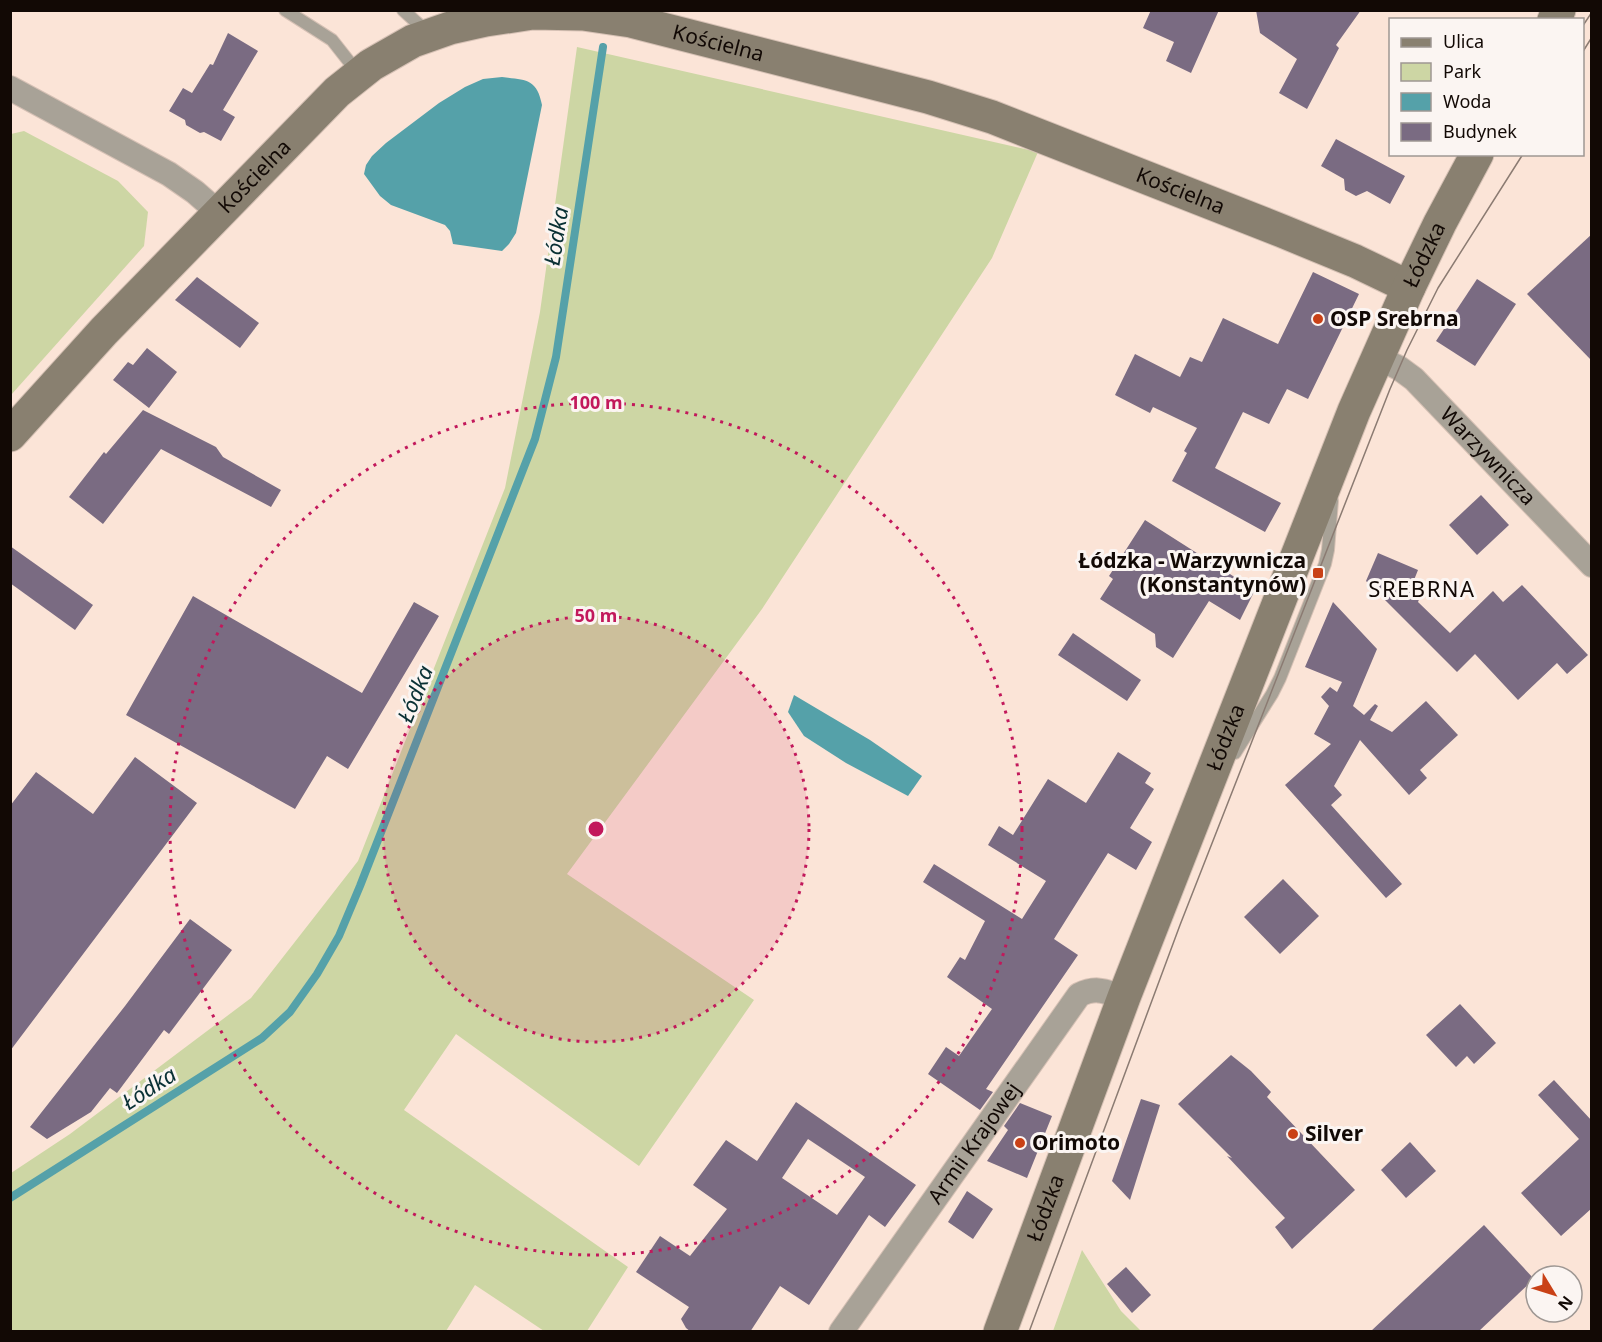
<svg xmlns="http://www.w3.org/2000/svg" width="1602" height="1342" viewBox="0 0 1602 1342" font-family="'Noto Sans',sans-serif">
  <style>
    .green { fill: #cdd6a4 }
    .water { fill: #55a1a9 }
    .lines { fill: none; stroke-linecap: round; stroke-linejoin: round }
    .stream { stroke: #55a1a9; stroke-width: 8 }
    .building { fill: #7a6b82; fill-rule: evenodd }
    .lane-casing { stroke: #d6c1b5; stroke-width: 14 }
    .street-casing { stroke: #d6c1b5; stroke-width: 26 }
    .secondary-casing { stroke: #d6c1b5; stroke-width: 35 }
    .lane { stroke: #a8a297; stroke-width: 12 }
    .street { stroke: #a8a297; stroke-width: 24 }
    .secondary { stroke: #898070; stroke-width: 33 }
    .tram { stroke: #8b7b72; stroke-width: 1.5 }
    .ring { fill: none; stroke: #c2185b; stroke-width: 3; stroke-dasharray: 3 6 }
    .poi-dot { fill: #c94116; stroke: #fbf5f2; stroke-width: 2 }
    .labels { text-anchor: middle; stroke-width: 6; stroke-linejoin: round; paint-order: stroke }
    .street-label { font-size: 21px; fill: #120905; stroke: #fbf5f2 }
    .poi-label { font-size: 21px; font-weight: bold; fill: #120905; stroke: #fbf5f2; text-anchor: start }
    .water-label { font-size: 22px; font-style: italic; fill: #093034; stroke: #fbf5f2 }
    .neighbourhood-label { font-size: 22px; letter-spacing: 1.5px; fill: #120905; stroke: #fbf5f2 }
    .centre { fill: #c2185b; stroke: #fbf5f2; stroke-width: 3 }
    .ring-label { font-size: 18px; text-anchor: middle; font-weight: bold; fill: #c2185b; stroke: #fbf5f2; stroke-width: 6; stroke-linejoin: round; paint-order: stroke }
  </style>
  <rect width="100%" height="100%" fill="#fbe4d7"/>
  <g class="green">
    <path d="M577 47 1038 152 992 258 762 609 567 874 754 1000 639 1166 456 1034 404 1110 628 1267 587 1331H544L475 1285 446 1331 11 1332V1173L70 1134 251 998 358 861 505 488 540 312Z"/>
    <path d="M24 131 118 181 148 212 144 246 11 395V134Z"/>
    <path d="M1082 1250 1121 1311 1141 1331H1053Z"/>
  </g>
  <g class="water">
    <path d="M502 77C525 80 537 78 542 105L516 233 509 244 502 251 453 244 450 231 445 225 391 205 380 196 364 174 366 165 372 156 386 143 439 103 465 87 483 79Z"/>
    <path d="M794 695 870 740 922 776 908 796 846 763 804 736 788 712Z"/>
  </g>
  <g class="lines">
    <path class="stream" d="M10 1198 262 1038 290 1012 317 974 339 936 360 886 535 439 556 357 603 47"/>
  </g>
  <g class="building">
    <path d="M1151 10H1219L1191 73 1166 61 1174 42 1143 28Z"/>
    <path d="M1256 10H1361L1336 45 1339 48 1307 109 1279 93 1297 59 1260 33Z"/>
    <path d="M228 33 258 51 223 110 235 117 221 141 204 132 200 133 186 125 185 120 169 111 183 88 192 93 210 64 213 65Z"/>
    <path d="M1336 139 1405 176 1390 204 1367 191 1356 196 1345 190 1344 179 1321 166Z"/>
    <path d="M1592 234V361L1527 294Z"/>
    <path d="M1313 272 1359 294 1308 399 1287 389 1269 424 1243 412 1215 468 1281 503 1265 532 1172 481 1187 453 1184 451 1197 428 1153 407 1150 413 1115 395 1135 354 1180 377 1190 357 1202 362 1223 318 1278 344Z"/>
    <path d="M197 277 259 323 240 348 175 300Z"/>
    <path d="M1477 279 1516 304 1475 366 1436 341Z"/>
    <path d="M147 348 177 372 149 408 113 380 128 362 133 365Z"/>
    <path d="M143 410 216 447 223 457 281 490 271 507 161 449 103 524 69 497 104 452 106 454Z"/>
    <path d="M1481 495 1509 525 1477 555 1449 525Z"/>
    <path d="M1145 520 1255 590 1240 620 1209 601 1173 658 1156 647 1155 634 1100 599 1113 579 1109 576Z"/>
    <path d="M10 546 93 605 75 630 10 583Z"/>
    <path d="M1378 553 1418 570 1414 580 1425 584 1418 602 1450 633 1493 591 1503 602 1522 585 1588 655 1567 674 1557 663 1518 700 1475 654 1457 672 1366 581Z"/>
    <path d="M193 596 362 693 414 602 439 616 348 769 327 756 295 809 126 715Z"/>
    <path d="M1333 602 1377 649 1353 706 1364 715 1375 704 1378 706 1370 720 1392 732 1426 701 1458 735 1420 770 1427 778 1409 795 1360 740 1334 786 1342 795 1331 805 1402 884 1386 898 1285 785 1331 744 1314 734 1329 706 1321 697 1330 687 1337 692 1342 682 1305 667Z"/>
    <path d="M1073 633 1141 680 1127 701 1058 655Z"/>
    <path d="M1118 752 1151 773 1145 783 1154 789 1130 828 1152 842 1136 870 1108 853 1054 939 1078 955 986 1089 993 1092 980 1110 928 1074 946 1047 959 1056 992 1009 947 977 960 957 965 960 985 921 923 882 934 864 1022 919 1046 881 988 845 999 826 1013 835 1048 779 1086 803Z"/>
    <path d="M135 757 197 803 10 1051V806L36 772 93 814Z"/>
    <path d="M1283 879 1319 916 1280 954 1244 917Z"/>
    <path d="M190 919 232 950 169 1034 164 1030 117 1093 110 1088 91 1112 47 1139 30 1127 125 1006Z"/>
    <path d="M1460 1004 1496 1043 1474 1064 1467 1056 1456 1067 1426 1035Z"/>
    <path d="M1231 1055 1251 1071 1271 1092 1267 1097 1355 1190 1292 1249 1275 1227 1285 1218 1227 1156 1232 1158 1178 1104Z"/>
    <path d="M1554 1080 1592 1121V1208L1561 1236 1521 1193 1579 1139 1538 1095Z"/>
    <path d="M1141 1099 1160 1105 1130 1200 1112 1181Z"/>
    <path d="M796 1102 916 1185 885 1227 869 1215 809 1305 780 1286 750 1332H691L686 1328 681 1319 689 1307 636 1272 660 1236 690 1256 727 1209 693 1185 726 1140 757 1161ZM808 1139 865 1177 837 1215 782 1178Z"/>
    <path d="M1020 1103 1052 1116 1027 1178 987 1161 1008 1130 1004 1126Z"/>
    <path d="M1410 1142 1436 1171 1406 1198 1381 1170Z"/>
    <path d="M967 1191 993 1209 973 1239 948 1222Z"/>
    <path d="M1484 1225 1534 1279 1478 1332H1370Z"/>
    <path d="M1126 1267 1151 1295 1132 1313 1107 1284Z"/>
  </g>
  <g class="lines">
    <g class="lane-casing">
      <g id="lane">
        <path d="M285 10 332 40 358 73"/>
        <path d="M403 10 427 32"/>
        <path d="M1235 753 1272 694 1280 678 1325 564 1328 550 1332 501"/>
      </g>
    </g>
    <g class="street-casing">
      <g id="street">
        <path d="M10 88 169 174 195 192 219 213"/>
        <path id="s1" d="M1377 357 1399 368 1414 379 1592 565"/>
        <path id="s2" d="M841 1332 1079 995C1097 986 1106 992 1124 997"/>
      </g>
    </g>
    <g class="secondary-casing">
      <g id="secondary">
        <path d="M1554 20 1559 10"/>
        <path id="s3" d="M10 435 104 331 337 92 371 65 413 41 450 28 486 20 533 13 583 14 631 21 928 97 992 117 1282 231 1355 261 1409 287"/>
        <path id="s4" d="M1000 1332 1124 997 1354 411 1409 287 1440 223 1477 154"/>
      </g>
    </g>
    <use href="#lane" class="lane"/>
    <use href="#street" class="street"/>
    <use href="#secondary" class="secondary"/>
    <g class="tram">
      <path d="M1582 27 1592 12"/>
      <path d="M1582 53 1592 37"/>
      <path d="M1029 1332 1180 925 1390 389 1407 350 1438 288 1523 154"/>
    </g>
  </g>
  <circle cx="596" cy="829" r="213" fill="#c2185b" fill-opacity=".12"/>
  <g class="ring">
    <circle cx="596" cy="829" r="213"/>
    <circle cx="596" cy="829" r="426"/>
  </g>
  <g class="poi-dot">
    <circle cx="1318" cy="319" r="6"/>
    <rect x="1312" y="567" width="12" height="12" rx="3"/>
    <circle cx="1293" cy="1134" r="6"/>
    <circle cx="1020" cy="1143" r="6"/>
  </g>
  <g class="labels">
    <g class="street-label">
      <text dy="7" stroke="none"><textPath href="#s3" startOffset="878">Kościelna</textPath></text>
      <text dy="7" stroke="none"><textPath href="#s3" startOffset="356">Kościelna</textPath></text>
      <text dy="7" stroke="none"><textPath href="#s3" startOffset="1364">Kościelna</textPath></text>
      <text dy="7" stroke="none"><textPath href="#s4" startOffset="1158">Łódzka</textPath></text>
      <text dy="7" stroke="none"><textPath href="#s1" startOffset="150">Warzywnicza</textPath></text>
      <text dy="7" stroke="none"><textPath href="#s4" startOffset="636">Łódzka</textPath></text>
      <text dy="7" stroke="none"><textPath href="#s2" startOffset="231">Armii Krajowej</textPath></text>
      <text dy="7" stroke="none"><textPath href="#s4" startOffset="132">Łódzka</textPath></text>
    </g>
    <g class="poi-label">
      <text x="1330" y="326">OSP Srebrna</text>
      <text x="1306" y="568" text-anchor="end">Łódzka - Warzywnicza<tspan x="1306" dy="24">(Konstantynów)</tspan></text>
      <text x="1305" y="1141">Silver</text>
      <text x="1032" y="1150">Orimoto</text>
    </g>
    <g class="water-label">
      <text transform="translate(556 236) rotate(-81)" y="8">Łódka</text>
      <text transform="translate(415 694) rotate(-68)" y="8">Łódka</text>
      <text transform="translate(149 1088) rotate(-33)" y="8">Łódka</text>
    </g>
    <g class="neighbourhood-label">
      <text x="1422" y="597">SREBRNA</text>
    </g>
  </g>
  <circle cx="596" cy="829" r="9" class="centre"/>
  <g class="ring-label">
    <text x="596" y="409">100 m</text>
    <text x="596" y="622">50 m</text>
  </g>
  <rect width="1602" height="1342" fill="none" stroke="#120905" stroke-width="24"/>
  <rect x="1389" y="18" width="195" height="138" fill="#fbf5f2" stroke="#9e9793" stroke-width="1.5"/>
  <rect x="1401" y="38" width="30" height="9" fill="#898070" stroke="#9e9793" stroke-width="1.5"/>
  <text x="1443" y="48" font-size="18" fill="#120905">Ulica</text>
  <rect x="1401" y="63" width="30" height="18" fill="#cdd6a4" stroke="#9e9793" stroke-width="1.5"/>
  <text x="1443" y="78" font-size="18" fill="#120905">Park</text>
  <rect x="1401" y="93" width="30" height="18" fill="#55a1a9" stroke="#9e9793" stroke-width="1.5"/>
  <text x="1443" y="108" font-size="18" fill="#120905">Woda</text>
  <rect x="1401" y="123" width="30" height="18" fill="#7a6b82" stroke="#9e9793" stroke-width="1.5"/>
  <text x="1443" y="138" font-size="18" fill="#120905">Budynek</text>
  <g transform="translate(1554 1294) rotate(128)"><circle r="28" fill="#fbf5f2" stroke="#9e9793" stroke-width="1.5"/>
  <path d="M0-4.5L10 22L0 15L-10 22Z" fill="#c94116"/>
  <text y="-9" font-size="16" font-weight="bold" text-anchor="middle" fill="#120905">N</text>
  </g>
</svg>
